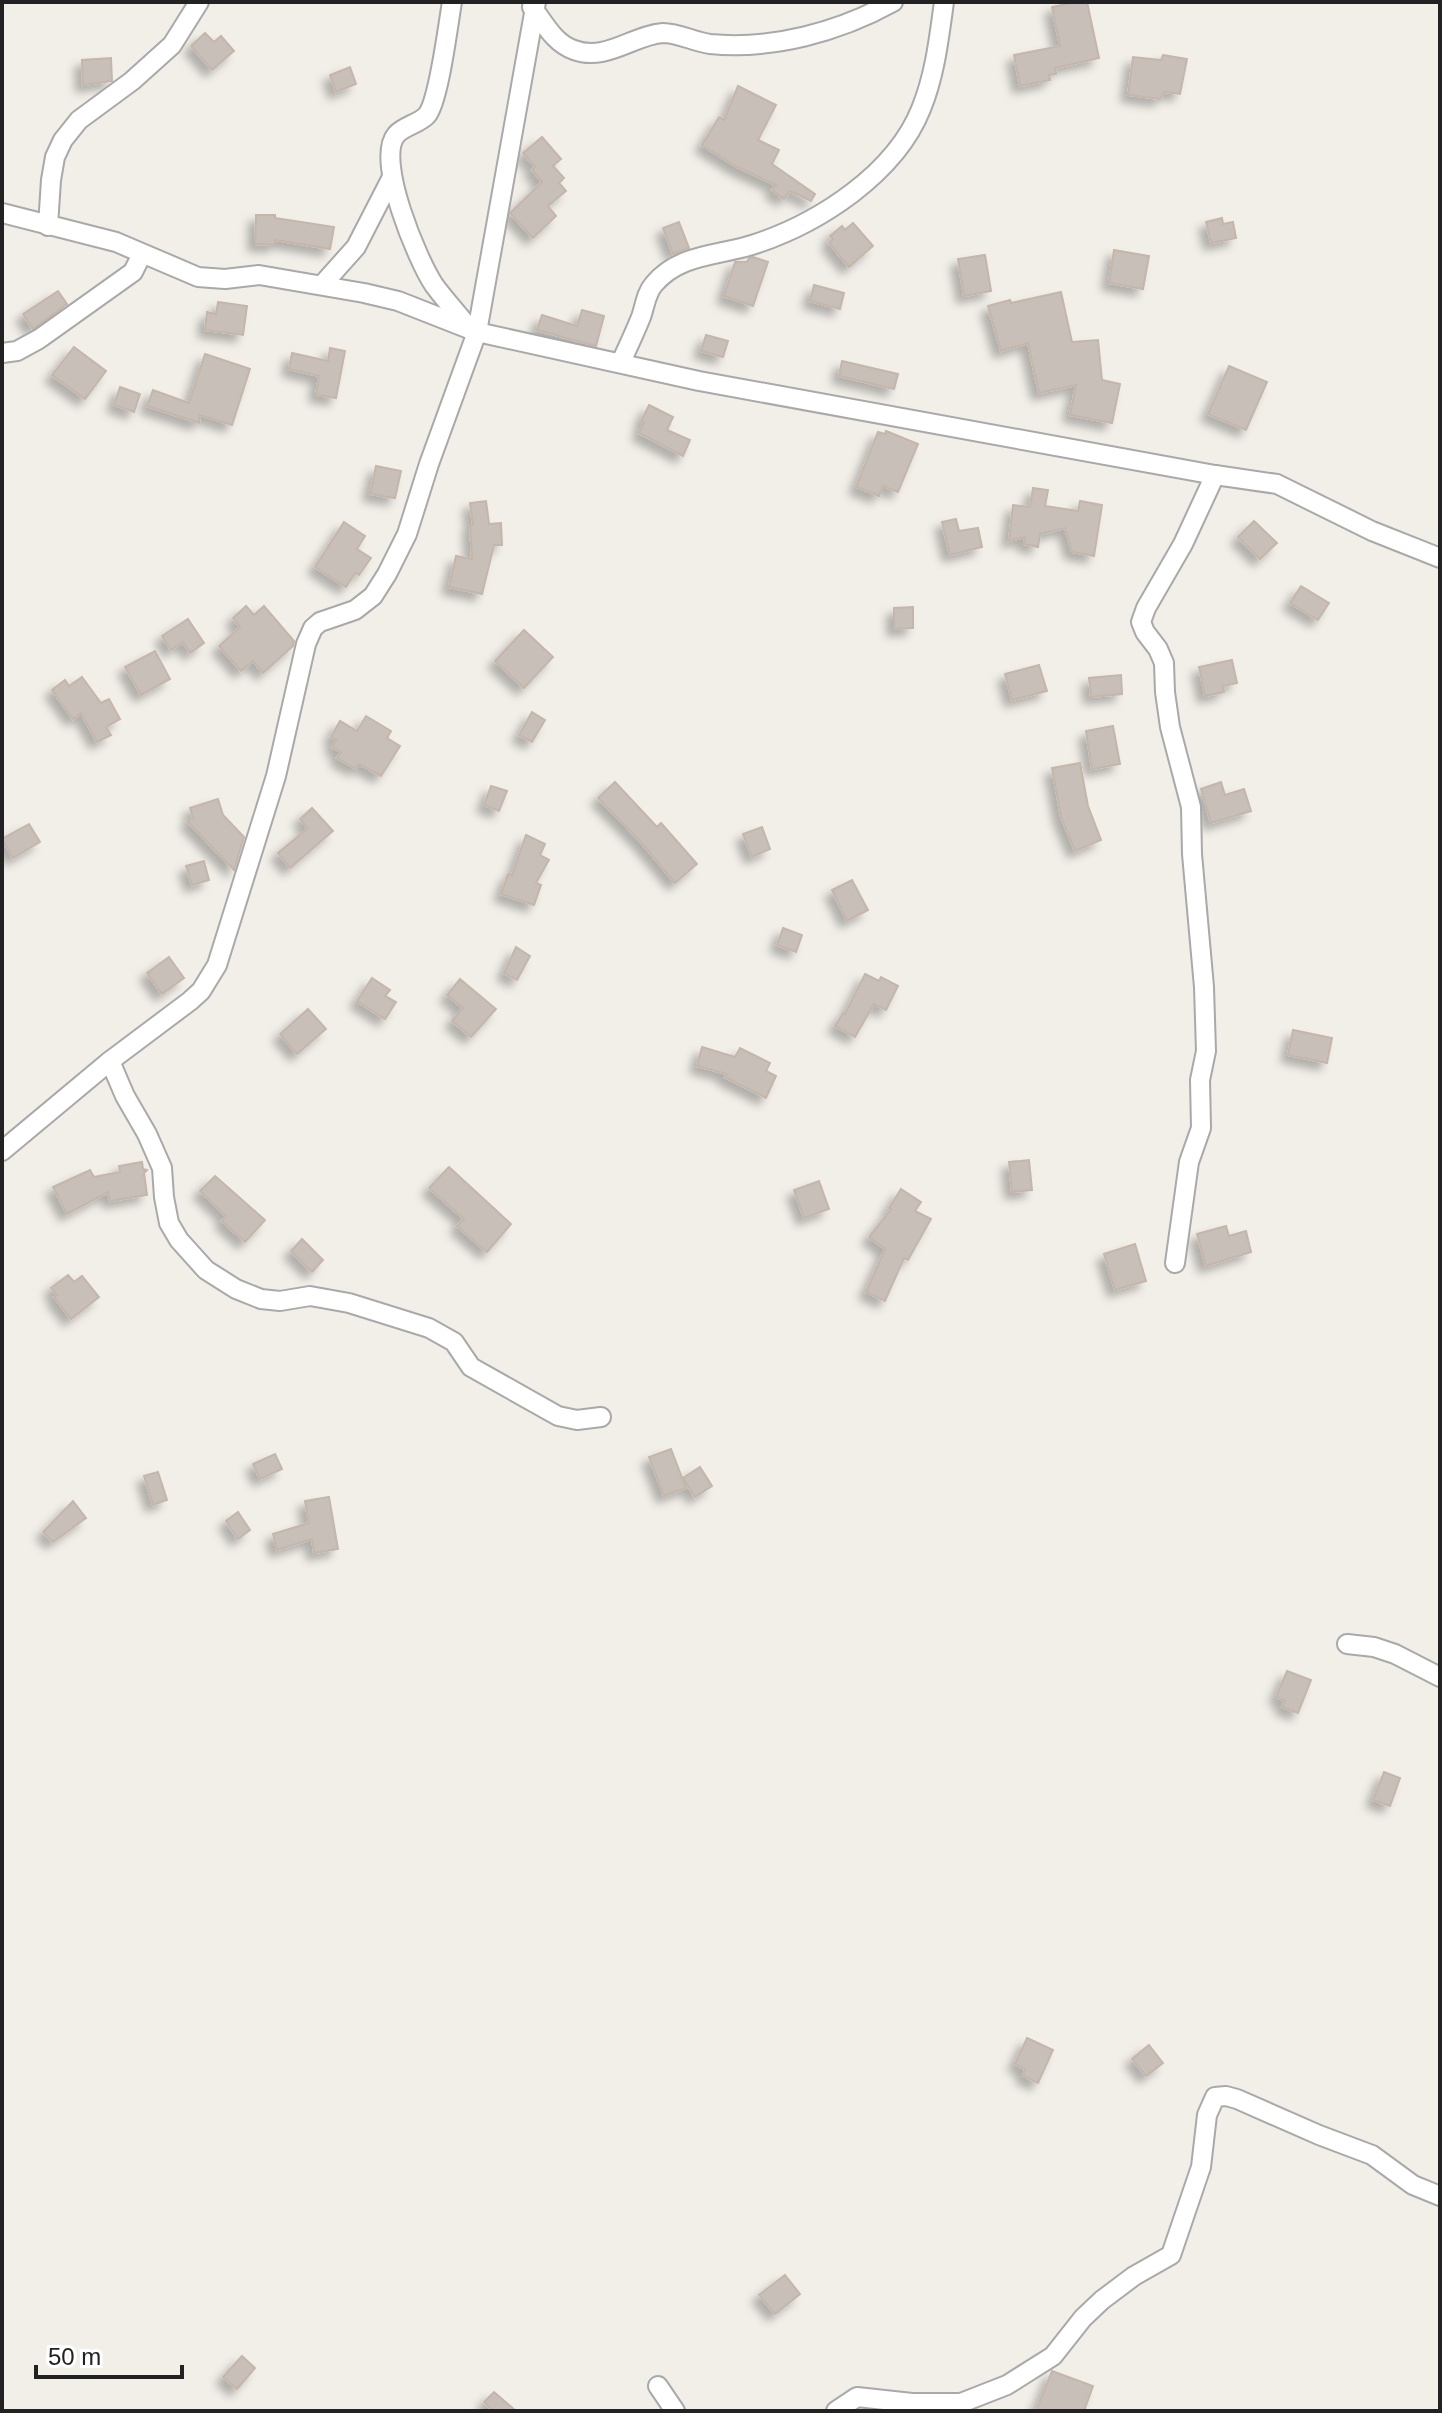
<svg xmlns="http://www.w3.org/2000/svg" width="1442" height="2413" viewBox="0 0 1442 2413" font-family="Arial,sans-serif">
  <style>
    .building { fill: #c7bfb8; stroke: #c4b6ab; stroke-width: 2; filter: url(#shadow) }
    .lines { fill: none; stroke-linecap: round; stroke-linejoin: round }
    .minor-casing { stroke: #a9a9a9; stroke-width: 22 }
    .minor { stroke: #fff; stroke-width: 18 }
  </style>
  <defs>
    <filter id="shadow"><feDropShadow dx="-7" dy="7" stdDeviation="4" flood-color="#0004"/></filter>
  </defs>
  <rect width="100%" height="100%" fill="#f2efe9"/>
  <g class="building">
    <path d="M1076 2H1087L1099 58 1055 68 1056 74 1049 75 1050 80 1020 86 1014 55 1060 46 1052 7Z"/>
    <path d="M205 33 214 42 221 36 234 51 212 70 191 46Z"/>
    <path d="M1163 55 1187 59 1180 94 1165 92 1160 99 1128 95 1133 57 1161 60Z"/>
    <path d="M111 58 112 81 83 85 82 60Z"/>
    <path d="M350 67 356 84 336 92 330 75Z"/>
    <path d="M738 86 776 105 758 140 779 150 772 164 815 194 811 201 790 191 784 199 772 190 776 185 737 167 702 145 719 117 724 120Z"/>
    <path d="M542 137 561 159 553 166 564 178 559 183 566 191 548 206 556 216 533 238 510 213 542 182 532 170 535 167 523 153Z"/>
    <path d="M256 215H275V218L334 227 330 249 275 240V245L255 244Z"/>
    <path d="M1222 218 1223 224 1233 222 1236 238 1211 243 1206 222Z"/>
    <path d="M679 222 689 248 673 254 663 228Z"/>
    <path d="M853 223 873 246 849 267 829 243 833 239 830 236 842 226 845 230Z"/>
    <path d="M1114 250 1149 256 1143 289 1109 283Z"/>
    <path d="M985 255 991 291 964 296 958 259Z"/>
    <path d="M753 257 768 262 753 306 724 296 735 262H747L749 258Z"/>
    <path d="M814 285 844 293 840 309 810 301Z"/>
    <path d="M58 291 67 304 33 329 23 314Z"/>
    <path d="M1061 292 1072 342 1098 340 1102 380 1120 384 1112 423 1070 415 1076 385 1039 393 1028 343 1001 351 988 306 1010 300 1011 303Z"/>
    <path d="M218 302 247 306 243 335 205 330 207 312 216 314Z"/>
    <path d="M582 310 604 316 596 346 537 330 542 315 577 326Z"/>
    <path d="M706 335 728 341 723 357 701 351Z"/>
    <path d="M74 347 106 371 85 399 52 375Z"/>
    <path d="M330 348 345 351 336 398 316 395 319 376 289 369 292 353 328 361Z"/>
    <path d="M205 354 250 369 232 425 200 415 199 423 147 406 153 390 189 403Z"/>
    <path d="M842 361 898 374 894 389 839 376Z"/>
    <path d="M1229 366 1267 382 1246 430 1208 414Z"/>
    <path d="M120 387 140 394 134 412 114 405Z"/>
    <path d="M649 405 673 417 667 430 690 440 683 456 639 433 644 423 641 421Z"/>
    <path d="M886 431 918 444 898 492 883 486 879 496 856 487 878 432 885 434Z"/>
    <path d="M376 466 401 471 395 498 370 494Z"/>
    <path d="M1033 488 1048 490 1045 506 1078 511 1080 501 1102 505 1094 556 1072 552 1065 528 1040 534 1038 547 1024 544 1025 537 1009 541 1013 505 1030 507Z"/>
    <path d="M486 501 489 524 501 523 502 545H494L482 594 449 587 456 556 472 559 470 525H473L470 503Z"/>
    <path d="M956 519 959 531 978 528 982 547 950 555 942 522Z"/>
    <path d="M1254 521 1277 543 1260 559 1238 537Z"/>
    <path d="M344 522 365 536 357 549 371 558 359 575 355 573 346 587 315 567Z"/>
    <path d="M1301 586 1329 603 1318 620 1290 603Z"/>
    <path d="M246 606 254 615 264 606 294 641 293 646 263 673 253 661 241 671 219 646 240 627 233 618Z"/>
    <path d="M913 607V628L894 629V608Z"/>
    <path d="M188 619 204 643 190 653 183 642 171 650 162 636Z"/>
    <path d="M524 630 553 657 524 688 495 661Z"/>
    <path d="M155 651 170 679 141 695 125 667Z"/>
    <path d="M1232 660 1237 683 1223 686 1224 692 1205 696 1199 667Z"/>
    <path d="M1039 665 1047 691 1012 700 1005 674Z"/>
    <path d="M1121 675 1122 694 1091 697 1089 678Z"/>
    <path d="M82 677 101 703 109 699 120 719 106 727 111 735 97 742 81 713 73 719 52 690 65 680 69 686Z"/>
    <path d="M532 712 545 720 532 742 519 735Z"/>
    <path d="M366 716 391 731 387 738 400 746 381 776 359 764 356 769 337 758 341 752 332 747 336 740 331 737 340 721 357 731Z"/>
    <path d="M1113 726 1120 764 1092 769 1086 731Z"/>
    <path d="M1080 763 1088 806 1101 840 1075 851 1061 817 1052 768Z"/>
    <path d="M615 782 657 827 661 823 697 864 675 883 640 841 598 798Z"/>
    <path d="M1221 782 1225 795 1244 789 1251 811 1211 823 1201 789Z"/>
    <path d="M491 786 507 791 499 811 484 805Z"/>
    <path d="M218 799 223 815 244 837 234 870 187 821 193 818 190 808Z"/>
    <path d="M312 808 333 831 290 868 278 853 308 828 300 819Z"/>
    <path d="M29 824 40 842 13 858 2 839Z"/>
    <path d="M762 827 770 849 752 857 743 834Z"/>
    <path d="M526 835 545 844 540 855 549 860 536 883 541 885 534 905 501 894 508 874 512 875Z"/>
    <path d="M204 861 209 880 192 885 186 866Z"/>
    <path d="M852 880 868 910 847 921 832 890Z"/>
    <path d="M783 928 802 935 796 952 777 945Z"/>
    <path d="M516 947 530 956 517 980 504 973Z"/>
    <path d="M169 957 184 978 162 994 147 973Z"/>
    <path d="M865 974 879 981 881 977 898 986 886 1010 874 1004 855 1037 835 1026 843 1013 845 1014Z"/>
    <path d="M372 978 390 990 385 996 396 1002 385 1019 357 1001Z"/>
    <path d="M460 979 496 1009 471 1037 452 1021 463 1008 447 995Z"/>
    <path d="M308 1009 326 1029 297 1054 280 1034Z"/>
    <path d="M1293 1030 1332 1038 1327 1063 1288 1055Z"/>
    <path d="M702 1047 735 1057 740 1048 770 1063 766 1071 776 1076 766 1098 725 1077 727 1074 697 1066Z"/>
    <path d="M1029 1160 1032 1190 1012 1192 1009 1162Z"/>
    <path d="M142 1162 143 1169 147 1170 144 1173 147 1195 110 1201 108 1192 67 1214 53 1187 90 1170 94 1177 120 1172 119 1166Z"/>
    <path d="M449 1167 511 1224 487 1252 457 1226 464 1219 429 1188Z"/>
    <path d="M215 1176 265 1220 245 1242 222 1221 226 1216 200 1191Z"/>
    <path d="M819 1181 829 1209 804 1218 794 1190Z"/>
    <path d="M901 1189 921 1202 915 1211 931 1219 908 1260 904 1258 885 1301 866 1292 885 1249 869 1237 891 1209 889 1208Z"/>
    <path d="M1226 1226 1229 1236 1246 1231 1251 1252 1206 1266 1197 1234Z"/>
    <path d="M302 1239 323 1260 312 1272 291 1251Z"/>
    <path d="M1135 1244 1146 1281 1115 1290 1104 1254Z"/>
    <path d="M68 1275 74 1282 82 1276 99 1297 71 1319 54 1297 57 1295 51 1288Z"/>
    <path d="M671 1449 686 1488 664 1496 649 1457Z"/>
    <path d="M275 1454 282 1469 260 1479 253 1464Z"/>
    <path d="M700 1467 712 1486 695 1497 683 1478Z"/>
    <path d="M158 1472 167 1500 153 1505 144 1476Z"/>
    <path d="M329 1497 338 1549 314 1553 312 1539 277 1550 273 1534 309 1523 305 1501Z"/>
    <path d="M73 1501 86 1518 53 1542 43 1532Z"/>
    <path d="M238 1512 250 1530 238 1539 226 1521Z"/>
    <path d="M1287 1671 1311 1680 1298 1713 1282 1707 1285 1701 1276 1697Z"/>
    <path d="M1384 1772 1400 1778 1390 1806 1373 1800Z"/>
    <path d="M1027 2038 1053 2050 1038 2083 1023 2076 1025 2069 1015 2064Z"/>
    <path d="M1149 2045 1163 2063 1146 2076 1132 2059Z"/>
    <path d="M785 2275 800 2294 775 2314 759 2295Z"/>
    <path d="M242 2356 255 2368 237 2389 223 2377Z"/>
    <path d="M1052 2371 1093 2386 1084 2411H1036Z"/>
    <path d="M494 2392 516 2411H493L484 2402Z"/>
  </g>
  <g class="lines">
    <g class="minor-casing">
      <g id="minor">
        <path d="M452 2C448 25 439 100 427 115 419 124 403 126 396 135 375 160 418 261 434 285 445 300 458 314 469 328"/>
        <path d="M532 7C545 24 554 43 574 50 606 62 633 35 663 33 679 33 694 42 710 44 772 50 839 32 893 2"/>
        <path d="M2 213 116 242 198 277 225 279 259 275 364 293 398 301 477 332 699 381 1215 475 1277 484 1372 531 1440 558"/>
        <path d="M48 226 51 180 55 157 63 140 79 120 132 81 172 45 199 2"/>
        <path d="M322 285 356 247 392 177"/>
        <path d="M2 353 17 351 39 339 133 272 142 254"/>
        <path d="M621 362C628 347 635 332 641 317 645 306 646 293 654 284 680 253 720 256 755 244 819 223 895 174 921 109 935 75 939 38 944 2"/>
        <path d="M110 1061 125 1096 147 1134 162 1168 164 1197 169 1223 179 1240 206 1270 236 1289 261 1299 280 1301 310 1296 349 1303 429 1328 454 1342 471 1367 558 1416 577 1420 601 1417"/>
        <path d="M2 1151 110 1061 190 1001 201 991 217 965 276 776 306 644 313 628 320 622 355 610 373 596 387 574 407 534 429 464 477 332 536 2"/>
        <path d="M1175 1263 1189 1162 1201 1128 1200 1080 1206 1051 1204 987 1192 854 1191 807 1170 727 1165 692 1164 663 1158 649 1145 632 1141 622 1146 608 1183 544 1215 475"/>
        <path d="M1347 1644 1374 1647 1395 1654 1440 1677"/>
        <path d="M658 2386 675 2411"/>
        <path d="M836 2411 857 2397 912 2403H961L1007 2385 1053 2356 1083 2318 1102 2300 1134 2276 1171 2255 1201 2167 1207 2115 1215 2097 1226 2096 1237 2099 1319 2135 1372 2155 1413 2185 1440 2196"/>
      </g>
    </g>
    <use href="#minor" class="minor"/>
  </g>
  <rect width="1442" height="2413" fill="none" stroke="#222222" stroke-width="8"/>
  <path d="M36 2365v12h146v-12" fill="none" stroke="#222222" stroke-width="4"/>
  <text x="48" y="2365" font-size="24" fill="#222222" stroke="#ffffff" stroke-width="6" paint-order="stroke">50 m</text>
</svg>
